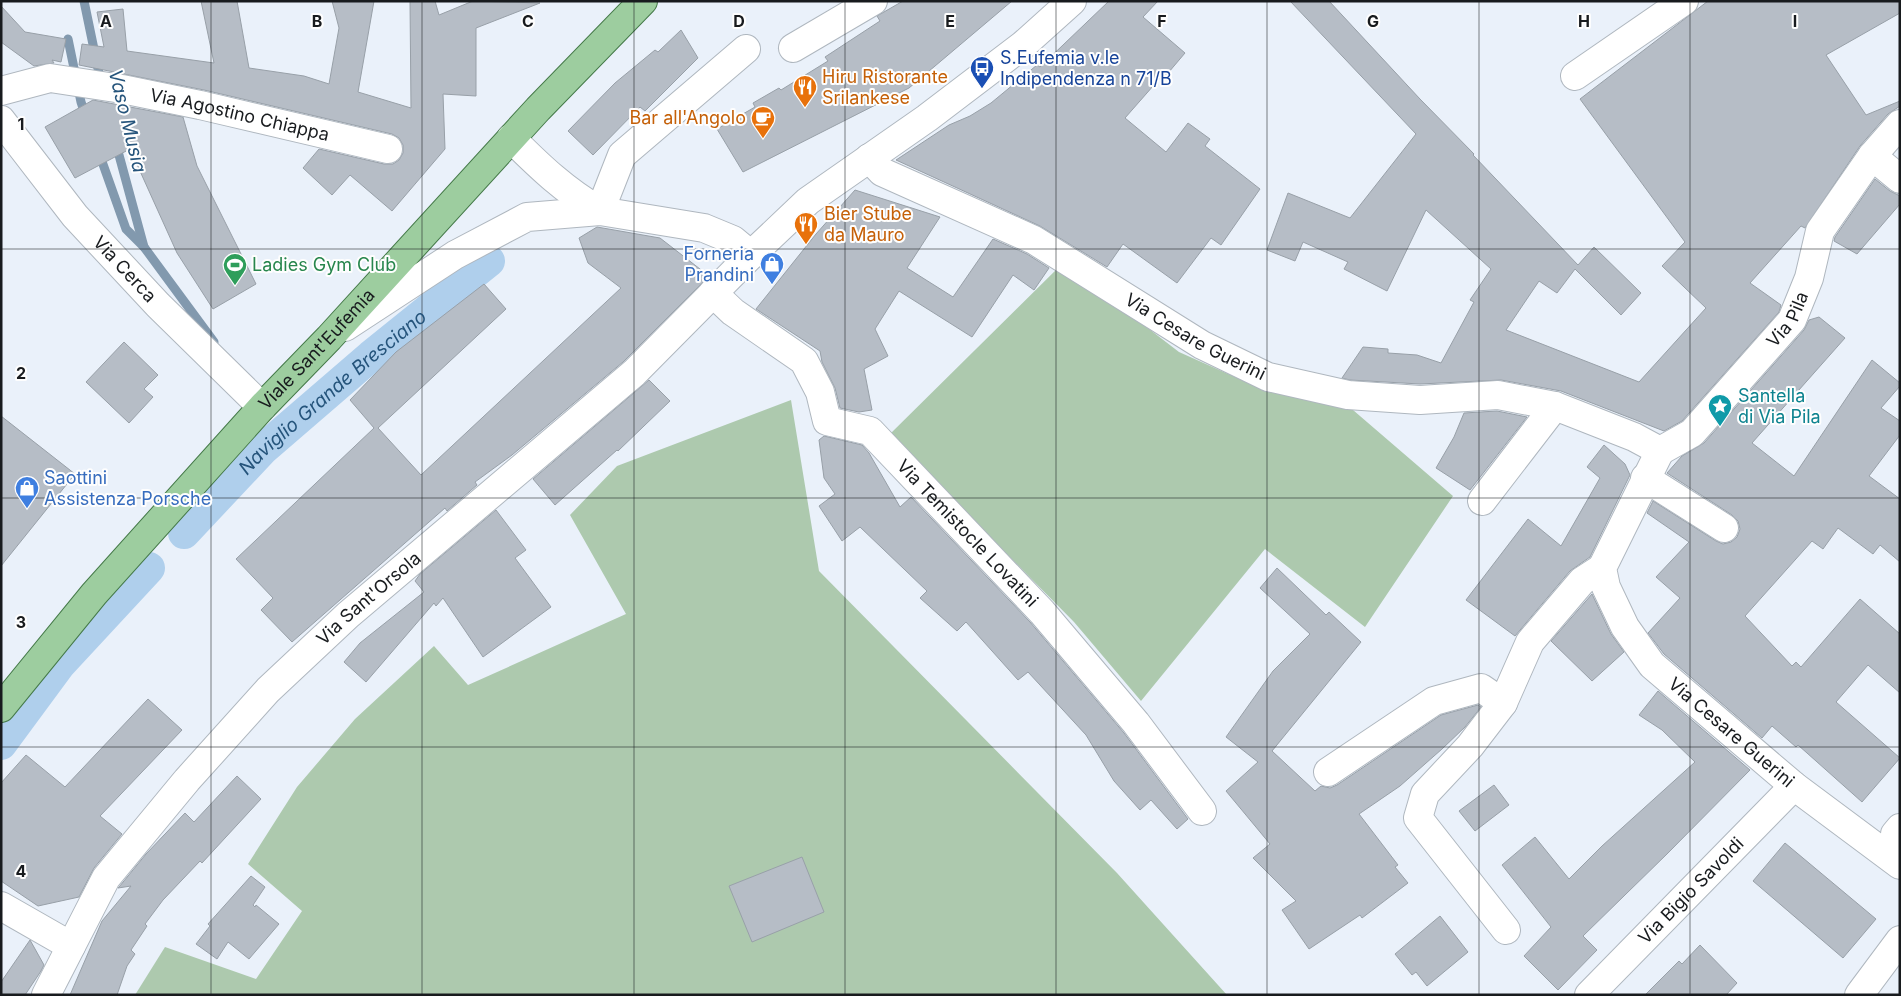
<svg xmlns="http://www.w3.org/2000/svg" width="1901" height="996" viewBox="0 0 1901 996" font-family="Inter,sans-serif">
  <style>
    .green { fill: #adc9ae }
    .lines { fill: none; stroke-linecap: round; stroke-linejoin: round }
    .stream { stroke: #8299ae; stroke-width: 9 }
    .canal { stroke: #afcfec; stroke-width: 32 }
    .building { fill: #b6bdc6; stroke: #98a0a8 }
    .minor-casing { stroke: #afb7bf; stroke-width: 30 }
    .major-casing { stroke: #447948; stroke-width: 30 }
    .minor { stroke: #fff; stroke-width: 28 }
    .major { stroke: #9dcd9f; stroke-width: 28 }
    .grid { fill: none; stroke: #181b1e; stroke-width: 1; stroke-opacity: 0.55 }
    .labels { text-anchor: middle; stroke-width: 4; stroke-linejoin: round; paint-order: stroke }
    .transit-label { font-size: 18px; fill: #164399; stroke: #fefefe; text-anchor: start }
    .food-label { font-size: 18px; fill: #c56008; stroke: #fefefe; text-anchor: start }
    .street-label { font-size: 18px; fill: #181b1e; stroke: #fefefe }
    .shop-label { font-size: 18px; fill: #366cbe; stroke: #fefefe; text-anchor: end }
    .leisure-label { font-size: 18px; fill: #27864d; stroke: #fefefe; text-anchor: start }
    .culture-label { font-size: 18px; fill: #0d838f; stroke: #fefefe; text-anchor: start }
    .water-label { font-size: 19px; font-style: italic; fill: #25547b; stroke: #fefefe }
    .grid-label { font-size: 16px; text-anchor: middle; font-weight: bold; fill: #181b1e; stroke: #fefefe; stroke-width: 4; stroke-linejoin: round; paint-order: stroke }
  </style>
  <rect width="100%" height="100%" fill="#eaf1fa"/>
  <g class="green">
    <path d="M1063 263 1179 352 1235 377 1287 395 1353 410 1453 496 1365 627 1265 549 1141 701 1074 622 889 435Z"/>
    <path d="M791 400 819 571 1117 873 1227 995H135L165 947 256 979 302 911 248 864 297 787 355 719 434 646 468 685 626 614 570 515 617 466Z"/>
  </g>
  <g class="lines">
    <g class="stream">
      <path d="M84 1 101 83"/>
      <path d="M68 39 81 102 86 117"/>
      <path d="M116 144 144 247"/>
      <path d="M99 153 126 229 144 247 214 342"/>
    </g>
    <g class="canal">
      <path id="s1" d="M184 533 262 450 371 356 489 261"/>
      <path d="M1 744 60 664 149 568"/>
    </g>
  </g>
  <g class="building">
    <path d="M201 1H237L249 68 304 76 329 84 339 28 332 1H374L358 92 411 108 410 1H435L439 15 473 1 540 3 476 28V96L443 94 445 149 392 211 350 175 332 195 303 168 319 149 384 164H393L399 160 403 153V145L399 138 392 134 204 90 79 65 82 44 104 47 97 12 123 9 127 51 214 63Z"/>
    <path d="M903 1H1012L909 88 743 172 717 129 755 107 753 103 779 88 781 90 828 61 825 57 880 21 877 16Z"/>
    <path d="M1109 1H1158L1143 17 1185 53 1163 79 1161 77 1125 118 1166 152 1188 123 1210 139 1205 146 1260 189 1221 245 1211 238 1177 283 1123 244 1107 267 1040 226 896 160 949 125 970 116 991 103 1037 65 1040 67Z"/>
    <path d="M1290 1H1329L1420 99 1474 154 1473 155 1578 265 1594 247 1641 293 1621 315 1575 269 1557 293 1539 281 1506 330 1639 382 1706 308 1662 266 1685 242 1580 99 1708 1H1900V13L1826 55 1866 115 1900 101V106L1888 114 1860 146 1805 228 1801 226 1750 283 1781 305 1779 312 1682 421 1664 431 1561 391 1501 380 1420 384 1350 380 1342 378 1363 347 1388 349V353L1417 355 1441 363 1474 302 1470 300 1491 269 1426 210 1387 291 1344 269 1348 262 1303 242 1295 261 1267 250 1288 193 1350 218 1416 134Z"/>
    <path d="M1 6 25 32 66 39 61 62 52 60 54 63 34 66 1 42Z"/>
    <path d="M681 30 698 58 645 111 640 107 593 155 568 131 615 83 655 50 658 52Z"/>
    <path d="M93 100 183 117 197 166 256 284 213 309 177 253 130 149 75 178 45 127Z"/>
    <path d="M1875 179 1890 191 1900 196V204L1857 254 1834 241 1835 237Z"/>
    <path d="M855 190 940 217 907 268 953 297 993 239 1027 254 1049 268 1034 290 1013 275 972 337 899 291 875 329 888 356 864 369 872 410 859 412 840 408 835 388 822 362 820 351 756 309 816 234Z"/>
    <path d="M597 227 660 238 709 276 623 362 512 455 475 482 477 485 447 511 445 508 292 642 261 610 273 598 236 559 374 428 350 400 396 352 484 284 506 309 378 428 421 475 621 288 588 263 579 238Z"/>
    <path d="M1819 317 1845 338 1752 443 1794 476 1872 360 1900 383V386L1881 408 1900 421V435L1869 476 1900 499V562L1880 545 1873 554 1838 528 1823 549 1812 541 1745 616 1792 666 1796 662 1801 667 1860 599 1900 634V693L1868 665 1836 702 1900 758 1862 802 1798 745 1796 747 1772 726 1762 738 1664 654 1648 633 1680 598 1656 577 1689 542 1647 513 1653 501 1716 541 1723 544 1731 542 1737 537 1740 529 1738 521 1732 515 1667 473 1682 456 1704 443 1804 330 1809 320Z"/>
    <path d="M124 342 158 375 144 389 153 397 129 423 86 382Z"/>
    <path d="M649 380 670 401 618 451 617 450 555 505 533 479Z"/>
    <path d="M1497 411 1527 417 1470 490 1436 468 1454 437 1464 413Z"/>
    <path d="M1 416 75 474 1 566Z"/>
    <path d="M824 436 862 445 869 453 900 507 911 497 1030 622 1124 733 1188 819 1177 829 1151 800 1140 810 1114 781 1086 735 1028 672 1018 680 966 622 957 631 920 598 927 591 860 527 842 541 819 506 835 494 824 478 819 440Z"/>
    <path d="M1604 445 1625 464 1630 475 1629 477 1590 557 1570 571 1515 636 1466 600 1528 519 1561 546 1600 478 1587 467Z"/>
    <path d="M496 510 526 550 515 558 551 607 483 657 443 598 436 606 434 603 366 682 344 662 360 643 424 592 415 581 420 574Z"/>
    <path d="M1277 568 1326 615 1329 612 1361 642 1272 751 1315 791 1321 786 1330 788 1337 785 1441 715 1478 705 1481 707 1465 727 1442 749 1400 786 1359 814 1398 865 1395 867 1408 883 1362 918 1360 915 1309 949 1282 910 1296 901 1253 858 1270 844 1226 791 1258 762 1226 737 1273 671 1310 634 1260 588Z"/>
    <path d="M1592 594 1611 634 1624 652 1592 681 1551 641Z"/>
    <path d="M1658 691 1750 770 1668 853 1583 936 1597 950 1558 990 1524 956 1551 927 1502 865 1535 837 1569 879 1602 846 1695 762 1662 730 1639 715Z"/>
    <path d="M148 699 182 730 100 816 122 834 94 868 79 897 38 906 1 881V783L26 755 65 787Z"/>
    <path d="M237 776 261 799 202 863 200 861 163 900 145 924 147 926 131 950 135 954 127 966 117 995H70L102 921 131 886 118 888 119 887 146 854 185 813 194 822Z"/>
    <path d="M1494 785 1509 805 1475 831 1459 811Z"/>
    <path d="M1785 843 1876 919 1843 958 1753 881Z"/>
    <path d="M802 857 824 912 752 942 729 886Z"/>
    <path d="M251 876 265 887 253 905 255 907 256 905 279 924 249 959 228 942 217 959 196 944 210 926 208 924Z"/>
    <path d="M1440 916 1468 952 1427 986 1416 972 1412 975 1395 954Z"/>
    <path d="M30 940 44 965 41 971 25 995H1V982Z"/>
    <path d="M1700 945 1737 983 1726 995H1645L1679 961 1682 964Z"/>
  </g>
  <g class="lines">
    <g class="minor-casing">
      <g id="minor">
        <path d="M793 48 873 1"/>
        <path d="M1575 76 1684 1"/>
        <path id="s2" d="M1 91 50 78 122 89 200 105 388 149"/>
        <path id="s3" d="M1 120 75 216 158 305 262 407"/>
        <path d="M511 138C539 166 565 191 600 211"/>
        <path d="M1872 156 1900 179"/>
        <path id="s4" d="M869 158 882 172 1034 240 1202 345 1268 377 1348 395 1420 400 1498 395 1555 406 1634 437 1660 451"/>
        <path d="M600 211 622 155 746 49"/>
        <path id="s5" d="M713 293 733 312 804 361 820 392 827 421 870 431 1042 612 1136 723 1202 811"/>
        <path d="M345 327 455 255 527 217 600 211 704 228 733 240 751 255"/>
        <path id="s6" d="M1660 451 1602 568 1606 587 1625 627 1652 665 1794 786 1900 865"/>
        <path id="s7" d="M1660 451 1692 433 1792 320 1809 278 1820 231 1872 156 1900 124"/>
        <path d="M1645 478 1724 528"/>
        <path d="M1482 501 1555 406"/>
        <path d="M1328 772 1434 701 1481 688 1503 703"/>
        <path d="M1895 834 1900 828"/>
        <path d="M1 906 71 946"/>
        <path d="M1506 930 1418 818 1425 794 1470 746 1503 703 1530 642 1582 581 1602 568"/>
        <path id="s8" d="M46 995 106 878 187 780 268 690 348 615 634 373 751 255 808 201 927 118 1023 45 1072 1"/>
        <path id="s9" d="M1589 995 1794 786"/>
        <path d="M1859 995 1900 940"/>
      </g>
    </g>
    <g class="major-casing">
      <g id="major">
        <path id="s10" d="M1 708 94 594 262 407 329 338 538 109 643 1"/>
      </g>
    </g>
    <use href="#minor" class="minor"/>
    <use href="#major" class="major"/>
  </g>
  <path class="grid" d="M211 1V995M422 1V995M634 1V995M845 1V995M1056 1V995M1267 1V995M1479 1V995M1690 1V995M1 249H1900M1 498H1900M1 747H1900"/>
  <defs>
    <g id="bus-pin" transform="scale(1.25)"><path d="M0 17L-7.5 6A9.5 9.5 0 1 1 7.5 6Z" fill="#1a4fb4" stroke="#fefefe"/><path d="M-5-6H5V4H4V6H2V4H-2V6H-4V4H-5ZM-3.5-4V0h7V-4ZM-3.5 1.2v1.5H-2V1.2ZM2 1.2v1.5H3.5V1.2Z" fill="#fff"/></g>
    <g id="restaurant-pin" transform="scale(1.25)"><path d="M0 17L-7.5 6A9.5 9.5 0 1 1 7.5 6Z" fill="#e8710a" stroke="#fefefe"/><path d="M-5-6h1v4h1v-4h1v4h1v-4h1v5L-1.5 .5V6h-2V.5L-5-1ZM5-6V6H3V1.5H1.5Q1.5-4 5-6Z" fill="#fff"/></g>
    <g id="cafe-pin" transform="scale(1.25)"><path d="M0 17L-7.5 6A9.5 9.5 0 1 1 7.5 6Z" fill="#e8710a" stroke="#fefefe"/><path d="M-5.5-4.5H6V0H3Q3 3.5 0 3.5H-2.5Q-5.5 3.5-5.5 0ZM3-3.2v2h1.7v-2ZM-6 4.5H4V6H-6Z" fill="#fff"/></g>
    <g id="shop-pin" transform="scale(1.25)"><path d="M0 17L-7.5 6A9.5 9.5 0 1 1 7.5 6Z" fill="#3f7fe0" stroke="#fefefe"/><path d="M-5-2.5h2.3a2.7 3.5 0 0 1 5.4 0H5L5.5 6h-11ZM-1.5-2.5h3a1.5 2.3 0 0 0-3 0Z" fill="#fff"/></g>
    <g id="stadium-pin" transform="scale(1.25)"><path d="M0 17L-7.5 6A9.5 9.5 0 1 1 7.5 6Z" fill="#2e9e5b" stroke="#fefefe"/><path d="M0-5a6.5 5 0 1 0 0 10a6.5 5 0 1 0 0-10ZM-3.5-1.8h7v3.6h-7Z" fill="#fff"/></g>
    <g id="sight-pin" transform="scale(1.25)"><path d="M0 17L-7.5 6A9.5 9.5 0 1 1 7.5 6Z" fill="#0f9aa8" stroke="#fefefe"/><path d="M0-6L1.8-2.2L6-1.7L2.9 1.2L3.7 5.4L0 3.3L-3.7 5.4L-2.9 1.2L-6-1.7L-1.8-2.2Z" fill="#fff"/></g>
  </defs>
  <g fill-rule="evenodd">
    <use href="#bus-pin" x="982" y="68"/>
    <use href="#restaurant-pin" x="805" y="87"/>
    <use href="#cafe-pin" x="763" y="118"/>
    <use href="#restaurant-pin" x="806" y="224"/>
    <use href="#shop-pin" x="772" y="264"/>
    <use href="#stadium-pin" x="235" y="265"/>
    <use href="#sight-pin" x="1720" y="406"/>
    <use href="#shop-pin" x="27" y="488"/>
  </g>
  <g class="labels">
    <g class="transit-label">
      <text x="1000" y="64">S.Eufemia v.le<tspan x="1000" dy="21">Indipendenza n 71/B</tspan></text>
    </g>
    <g class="food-label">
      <text x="822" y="83">Hiru Ristorante<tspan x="822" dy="21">Srilankese</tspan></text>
      <text x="746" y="124" text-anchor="end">Bar all'Angolo</text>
      <text x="824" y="220">Bier Stube<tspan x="824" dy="21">da Mauro</tspan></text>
    </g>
    <g class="street-label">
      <text dy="6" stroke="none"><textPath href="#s2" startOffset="244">Via Agostino Chiappa</textPath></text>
      <text dy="6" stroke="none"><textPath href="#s3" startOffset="194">Via Cerca</textPath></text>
      <text dy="6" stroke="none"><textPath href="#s7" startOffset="186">Via Pila</textPath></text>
      <text dy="6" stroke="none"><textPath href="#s4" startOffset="374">Via Cesare Guerini</textPath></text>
      <text dy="6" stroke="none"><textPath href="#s10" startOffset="478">Viale Sant'Eufemia</textPath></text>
      <text dy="6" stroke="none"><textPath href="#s5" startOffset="364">Via Temistocle Lovatini</textPath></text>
      <text dy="6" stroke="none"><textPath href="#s8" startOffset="516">Via Sant'Orsola</textPath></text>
      <text dy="6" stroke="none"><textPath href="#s6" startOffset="345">Via Cesare Guerini</textPath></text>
      <text dy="6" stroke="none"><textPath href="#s9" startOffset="146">Via Bigio Savoldi</textPath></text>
    </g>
    <g class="shop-label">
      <text x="754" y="260">Forneria<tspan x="754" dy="21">Prandini</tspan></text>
      <text x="44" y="484" text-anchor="start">Saottini<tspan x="44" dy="21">Assistenza Porsche</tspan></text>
    </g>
    <g class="leisure-label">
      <text x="252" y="271">Ladies Gym Club</text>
    </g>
    <g class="culture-label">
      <text x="1738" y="402">Santella<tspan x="1738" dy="21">di Via Pila</tspan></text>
    </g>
    <g class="water-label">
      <text transform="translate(128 121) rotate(76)" y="7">Vaso Musia</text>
      <text dy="7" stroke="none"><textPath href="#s1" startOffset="205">Naviglio Grande Bresciano</textPath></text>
    </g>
  </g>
  <g class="grid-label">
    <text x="106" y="27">A</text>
    <text x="317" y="27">B</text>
    <text x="528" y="27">C</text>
    <text x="739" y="27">D</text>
    <text x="950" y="27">E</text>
    <text x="1162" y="27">F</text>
    <text x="1373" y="27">G</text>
    <text x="1584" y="27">H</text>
    <text x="1795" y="27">I</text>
    <text x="21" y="130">1</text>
    <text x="21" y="379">2</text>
    <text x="21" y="628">3</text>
    <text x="21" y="877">4</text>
  </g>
  <rect width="1901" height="996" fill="none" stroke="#181b1e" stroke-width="5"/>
</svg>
